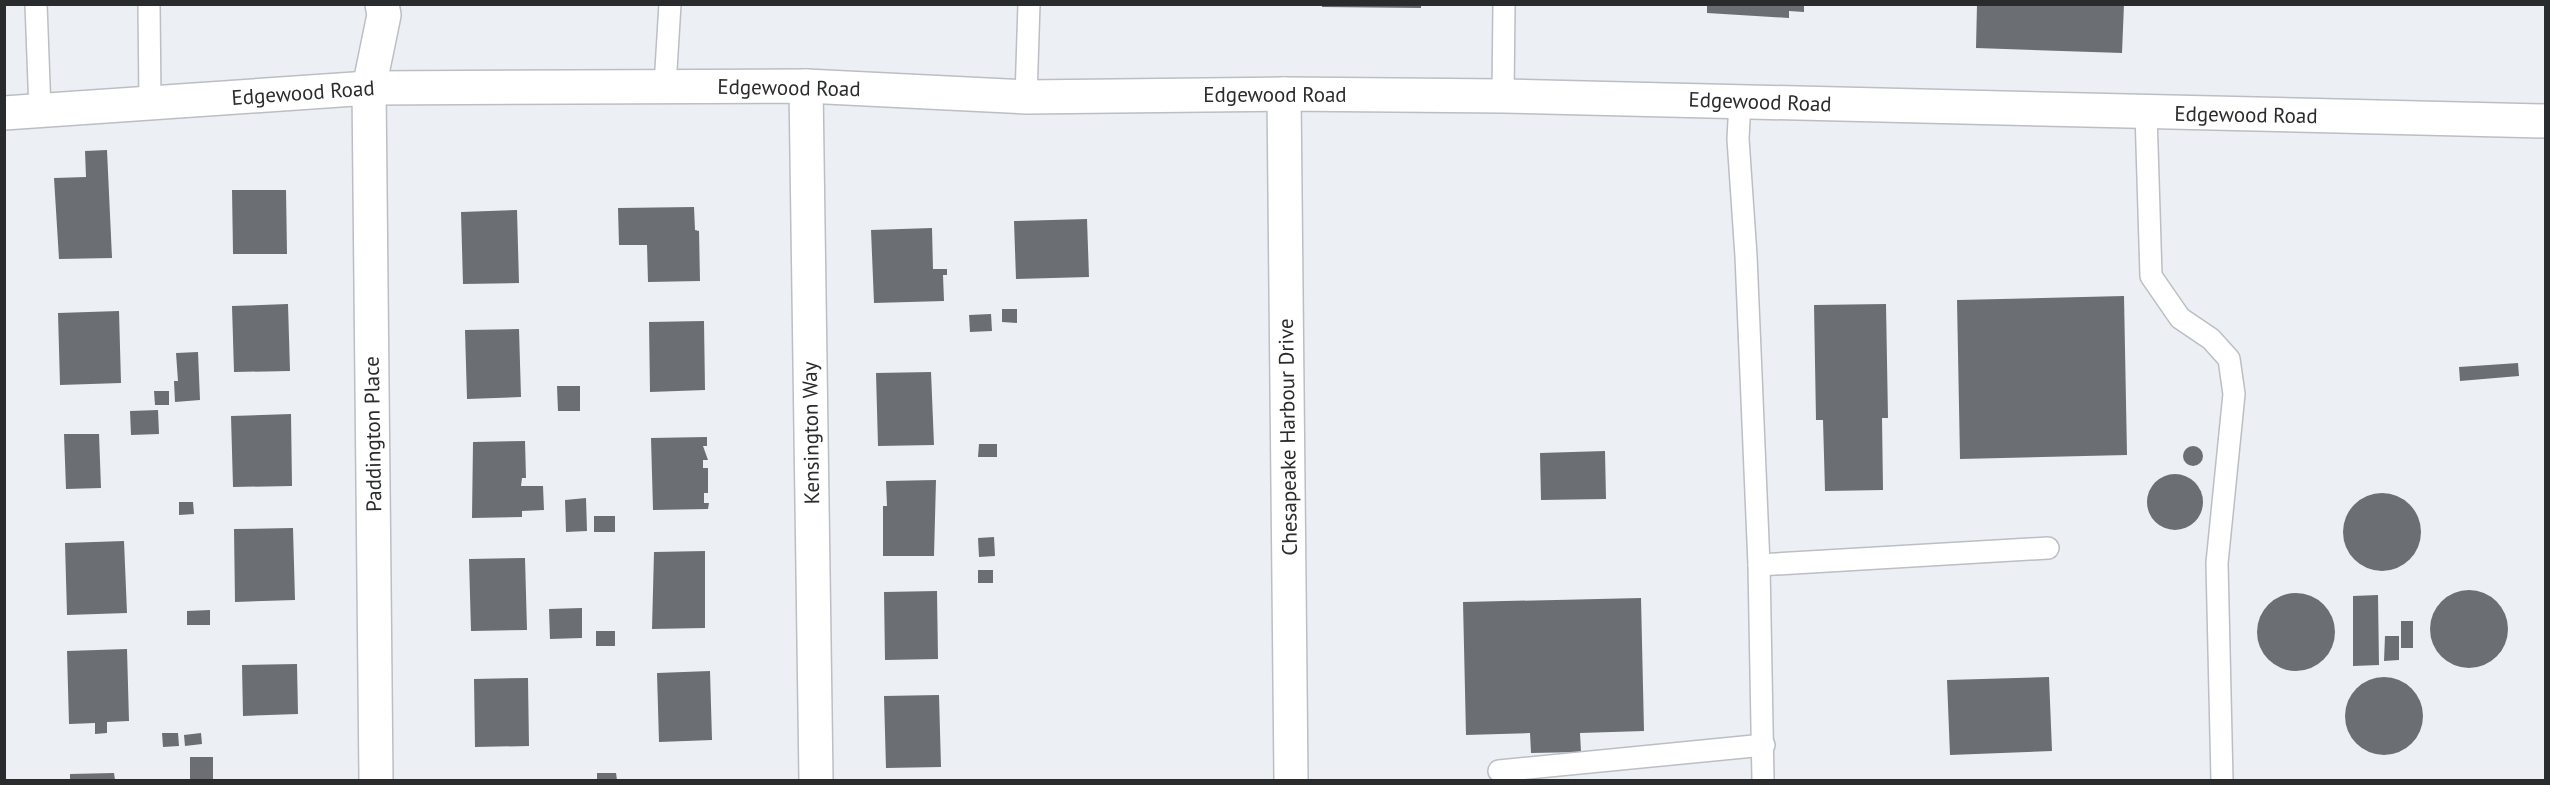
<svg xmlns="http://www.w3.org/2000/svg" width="2550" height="785" viewBox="0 0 2550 785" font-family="'PT Sans',sans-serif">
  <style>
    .building { fill: #6b6f73 }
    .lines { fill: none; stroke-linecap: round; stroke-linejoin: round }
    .lane-casing { stroke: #bbbec3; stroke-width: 24 }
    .street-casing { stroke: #bbbec3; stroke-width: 36 }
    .secondary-casing { stroke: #bbbec3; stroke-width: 36 }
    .lane { stroke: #fff; stroke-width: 21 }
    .street { stroke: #fff; stroke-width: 33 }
    .secondary { stroke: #fff; stroke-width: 33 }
    .labels { text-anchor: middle; stroke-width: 6; stroke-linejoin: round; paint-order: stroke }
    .street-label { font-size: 21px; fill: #2a2b2d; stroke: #fff }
  </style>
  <rect width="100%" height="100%" fill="#ecf0f5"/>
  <g class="building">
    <path d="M1322 4H1421V8L1322 7Z"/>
    <path d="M1707 4H1804V12L1789 11V18L1707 13Z"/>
    <path d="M1977 4H2124L2122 53 1976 48Z"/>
    <path d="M107 150 112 258 59 259 54 178 86 177 85 151Z"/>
    <path d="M232 190H286L287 254H233Z"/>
    <path d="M694 207 695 230 699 231 700 281 648 282 647 245H619L618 208Z"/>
    <path d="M517 210 519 283 463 284 461 212Z"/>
    <path d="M1087 219 1089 277 1016 279 1014 221Z"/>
    <path d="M932 228 933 269H947V275H943L944 301 874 303 871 230Z"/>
    <path d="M2124 296 2127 455 1960 459 1957 300Z"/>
    <path d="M288 304 290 371 234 372 232 306Z"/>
    <path d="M1886 304 1888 418H1882L1883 490 1825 491 1823 420H1816L1814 305Z"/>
    <path d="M1002 309H1017V323L1002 322Z"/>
    <path d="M119 311 121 383 60 385 58 313Z"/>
    <path d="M991 314 992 331 970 332 969 315Z"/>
    <path d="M704 321 705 390 650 392 649 322Z"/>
    <path d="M519 329 521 397 467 399 465 330Z"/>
    <path d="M198 352 200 400 175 402 174 381H178L176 353Z"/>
    <path d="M2518 363 2519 376 2460 381 2459 367Z"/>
    <path d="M931 372 934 445 878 446 876 373Z"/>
    <path d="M557 386H580V411H558Z"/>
    <path d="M154 391H169V405H155Z"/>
    <path d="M158 410 159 434 131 435 130 411Z"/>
    <path d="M291 414 292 486 233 487 231 416Z"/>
    <path d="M64 434H99L101 488 66 489Z"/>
    <path d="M707 437V446H703L708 460H703V468H708V493H704V503H709L708 509 653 510 651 438Z"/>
    <path d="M525 441 526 478H522L521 486H543L544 510 522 511V517L472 518 473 442Z"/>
    <path d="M979 444H997V457H978Z"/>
    <circle cx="2193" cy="456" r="10"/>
    <path d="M1605 451 1606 499 1541 500 1540 453Z"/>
    <circle cx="2175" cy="502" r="28"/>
    <path d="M936 480 934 556H883V506H887L886 481Z"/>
    <circle cx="2382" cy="532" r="39"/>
    <path d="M586 498 587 531 566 532 565 500Z"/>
    <path d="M179 502H193L194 514 179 515Z"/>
    <rect x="594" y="516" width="21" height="16"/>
    <path d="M293 528 295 600 235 602 234 529Z"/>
    <path d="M994 537 995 556 979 557 978 538Z"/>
    <path d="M124 541 127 613 67 615 65 543Z"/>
    <path d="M705 551V628L652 629 654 552Z"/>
    <path d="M525 558 527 630 471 631 469 559Z"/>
    <rect x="978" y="570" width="15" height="13"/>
    <circle cx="2469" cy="629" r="39"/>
    <path d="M937 591 938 659 885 660 884 592Z"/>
    <circle cx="2296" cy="632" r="39"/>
    <path d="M2378 595 2379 665 2353 666V596Z"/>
    <path d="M1641 598 1644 731 1580 733 1581 752 1531 753 1530 733 1466 735 1463 602Z"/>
    <path d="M582 608V638L550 639 549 609Z"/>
    <path d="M210 610V625H187V611Z"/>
    <rect x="2401" y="621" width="12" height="27"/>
    <rect x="596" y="631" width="19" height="15"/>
    <path d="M2385 636H2399V660L2384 661Z"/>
    <path d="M127 649 129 721 107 722V733L95 734V723L69 724 67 651Z"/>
    <path d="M297 664 298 714 243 716 242 665Z"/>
    <path d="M710 671 712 740 659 742 657 673Z"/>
    <circle cx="2384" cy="716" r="39"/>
    <path d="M2049 677 2052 751 1950 755 1947 680Z"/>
    <path d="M528 678 529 746 475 747 474 679Z"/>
    <path d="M939 695 941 767 886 768 884 696Z"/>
    <path d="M162 733H178L179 746 163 747Z"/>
    <path d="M201 733 202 744 185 746 184 735Z"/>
    <rect x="190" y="757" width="23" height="23"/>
    <path d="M114 773 115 780H70V774Z"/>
    <path d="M597 773H616L617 780H597Z"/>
  </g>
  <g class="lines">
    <g class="lane-casing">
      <g id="lane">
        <path d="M36 4 40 111"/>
        <path d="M149 4 150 103"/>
        <path d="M665 86 670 4"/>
        <path d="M1503 96 1504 4"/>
        <path d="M1026 97 1029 4"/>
        <path d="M1740 101 1738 139 1746 256 1759 565 1763 780"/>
        <path d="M2146 113 2151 276 2180 318 2211 339 2229 359 2234 394 2217 563 2222 780"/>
        <path d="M1759 565 2048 548"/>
        <path d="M1499 771 1764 745"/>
      </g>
    </g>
    <g class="street-casing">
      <g id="street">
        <path d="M806 86 816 780"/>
        <path d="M376 780 369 88 384 15 382 4"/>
        <path d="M1291 780 1284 94 1503 96 2546 121"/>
      </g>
    </g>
    <g class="secondary-casing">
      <path id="secondary" d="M4 113 369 88 806 86 1026 97 1284 94"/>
    </g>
    <use href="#lane" class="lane"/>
    <use href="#street" class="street"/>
    <use href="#secondary" class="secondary"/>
  </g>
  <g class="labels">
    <g class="street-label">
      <text transform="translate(789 88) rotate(1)" y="7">Edgewood Road</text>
      <text transform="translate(303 93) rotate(-4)" y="7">Edgewood Road</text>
      <text x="1275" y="102">Edgewood Road</text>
      <text transform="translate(1760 102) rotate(2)" y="7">Edgewood Road</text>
      <text transform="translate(2246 115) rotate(1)" y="7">Edgewood Road</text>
      <text transform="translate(811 433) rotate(-91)" y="7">Kensington Way</text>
      <text transform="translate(373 434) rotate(-91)" y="7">Paddington Place</text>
      <text transform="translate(1288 437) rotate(-91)" y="7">Chesapeake Harbour Drive</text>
    </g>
  </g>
  <rect width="2550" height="785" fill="none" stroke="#2a2b2d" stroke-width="12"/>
</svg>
